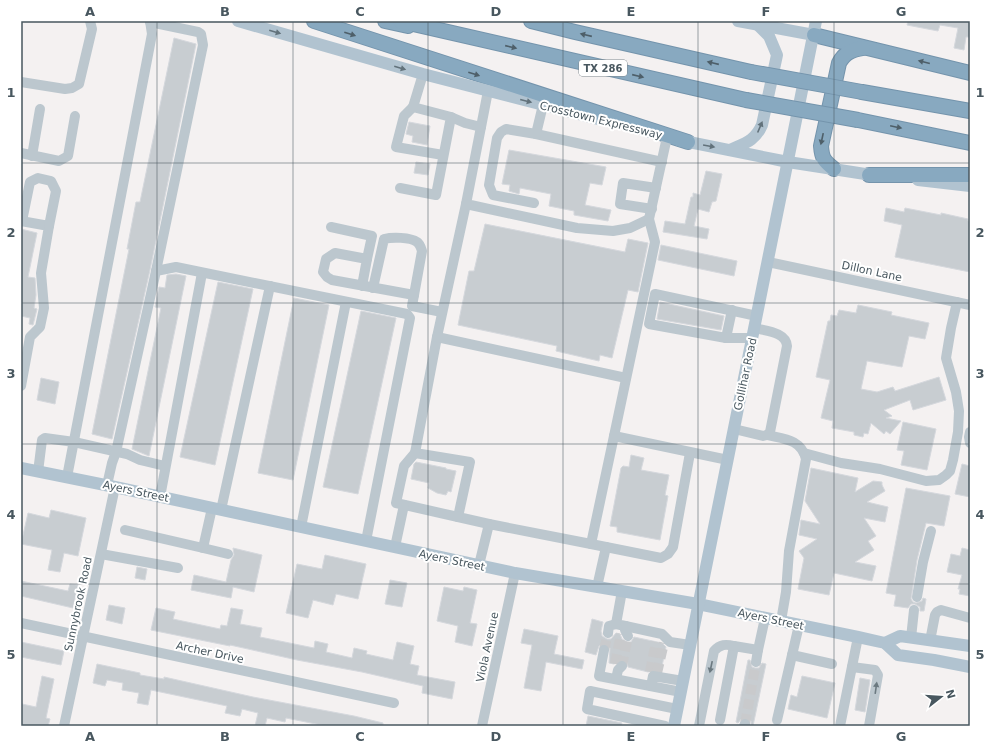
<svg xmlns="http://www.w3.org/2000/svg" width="991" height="747" viewBox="0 0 991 747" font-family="'DejaVu Sans',sans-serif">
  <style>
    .building { fill: #c8cdd1; stroke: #d5d8dd }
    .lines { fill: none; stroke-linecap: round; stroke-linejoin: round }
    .minor-tunnel { stroke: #c9cacc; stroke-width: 10; stroke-dasharray: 10 5; stroke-linecap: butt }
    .highway-casing { stroke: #7494ac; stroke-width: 16 }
    .minor { stroke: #bcc7ce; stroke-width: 10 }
    .major { stroke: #b1c3d0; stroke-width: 12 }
    .highway { stroke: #88a9c0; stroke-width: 14 }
    .highway-bridge-casing { stroke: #7494ac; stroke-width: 16; stroke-linecap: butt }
    .highway-bridge { stroke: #88a9c0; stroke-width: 14 }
    .oneway { fill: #62727b }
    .oneway2 { fill: #4e5f69 }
    .oneway3 { fill: #6b7980 }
    .grid { fill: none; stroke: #48575f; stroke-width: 1; stroke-opacity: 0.55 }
    .labels { text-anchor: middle; stroke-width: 4; stroke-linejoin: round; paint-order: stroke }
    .shield { fill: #fff; stroke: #7f898f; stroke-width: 1 }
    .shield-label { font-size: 10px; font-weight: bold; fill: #48575f }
    .street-label { font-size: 11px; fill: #48575f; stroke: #fff }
    .neatline { fill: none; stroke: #48575f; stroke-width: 1.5 }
    .grid-label { font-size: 13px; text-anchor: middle; font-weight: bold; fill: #48575f }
  </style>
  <rect width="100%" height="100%" fill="#f4f1f1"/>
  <g class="building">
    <path d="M908 21H970V37H966L964 50 954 48 958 28 940 25 938 31 907 25Z"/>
    <path d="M174 38 196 44 150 270 112 439 92 434 129 249H127L136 202H140Z"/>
    <path d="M409 122 430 126 427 145 412 142 413 136 406 134Z"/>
    <path d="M509 150 606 167 602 185 590 183 585 205 611 210 608 221 574 215V211L549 206 551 194 520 188 519 194 509 191 510 185 502 184Z"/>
    <path d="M416 162 430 164 428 175 414 173Z"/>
    <path d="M706 171 722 174 716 201 712 202 709 212 698 209 694 226 709 229 707 239 663 232 665 221 685 224 691 197H693V193L700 195Z"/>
    <path d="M886 208 904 212 905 208 941 215V213L968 219V221L970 222V272L895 257 902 225 884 221Z"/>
    <path d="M485 224 625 252 628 239 648 243 638 292 628 290 612 358 600 355 599 361 556 351 557 346 458 325 469 271H474Z"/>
    <path d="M21 229 37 233 28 277 35 278 36 295 34 308 37 309 33 325 29 324 30 318 21 316Z"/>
    <path d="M661 245 737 261 734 276 658 260Z"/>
    <path d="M176 274 186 276 149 456 132 449 161 308 155 307 159 287 165 288 167 275Z"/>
    <path d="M218 282 253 289 215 465 180 457Z"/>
    <path d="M294 298 329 305 293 480 258 473Z"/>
    <path d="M660 302 724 316 721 330 657 319Z"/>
    <path d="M858 305 892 312 891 315 929 323 925 339 909 336 902 367 867 361 861 389 877 392 893 387 895 391 939 377 946 400 913 410 910 400 884 410 892 416 886 418 901 421 890 434 886 431 884 434 871 423 868 434 864 433 863 437 854 435V432L832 428 833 421 821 418 830 380 816 377 828 321H830L831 315 837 316 839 310 856 313Z"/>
    <path d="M361 311 396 318 358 494 323 487Z"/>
    <path d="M41 378 59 382 55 404 37 400Z"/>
    <path d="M903 422 936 429 927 470 901 465 904 451 897 450Z"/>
    <path d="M631 455 644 458 641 470 669 475 665 495 668 496 660 540 617 532V527L610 526 621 468 623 466 629 467Z"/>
    <path d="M416 462 446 468V469L456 471 451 492 448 491 446 495 437 493 428 488 429 483 411 479 414 464Z"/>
    <path d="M962 464 970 466V497L955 494Z"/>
    <path d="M811 468 858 478 855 492 873 481 882 482V485L885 491 867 502 888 507 885 522 864 518 876 536 868 541 874 550 855 562 876 566 872 581 834 573 829 595 798 589 804 558 799 551 817 539 799 535 801 520 820 524 805 501Z"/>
    <path d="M906 488 950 496 944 526 926 523 917 560 911 599 913 602 916 603 922 601 923 598 926 599 924 611H920V607L915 604H911L908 608 894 606 896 595 886 593Z"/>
    <path d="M51 510 86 518 78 556 64 553 60 572 48 570 52 550 21 544 28 513 49 518Z"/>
    <path d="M233 548 262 555 254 592 233 587 231 598 191 590 194 575 226 582 231 560 234 555Z"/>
    <path d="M962 548 970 550V596L959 594 960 589H958L962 575 947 572 951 554 960 556Z"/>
    <path d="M325 555 366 564 358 599 336 594 333 605 313 600 308 618 286 613 297 564 322 569Z"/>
    <path d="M137 567 147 569 145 580 135 578Z"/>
    <path d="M390 580 407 583 402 607 385 604Z"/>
    <path d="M21 581 68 591 70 584 78 585 73 608 21 596Z"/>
    <path d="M444 587 463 591 464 587 477 590 470 623 477 624 472 646 455 642 458 626 437 621Z"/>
    <path d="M109 605 125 608 122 624 106 620Z"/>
    <path d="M156 608 175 612 173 619 220 629 221 625 227 626 231 608 243 610 240 624 262 628 260 637 314 648 315 641 328 644 326 652 352 658 354 648 367 651 366 654 393 660 397 642 414 646 410 664 419 666 417 675 455 682 452 699 422 693 423 686 362 672 297 660 230 645V646L151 630Z"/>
    <path d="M592 619 603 622 601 631 602 636 607 639H611L616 633 620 634 622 639 627 642H631L634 637 662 643 666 647 661 671 654 670 648 672 628 667 627 662 623 660H620L614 664 609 663 610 648 606 644H602L599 646 596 655 585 652Z"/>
    <path d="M524 629 558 636 554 654 584 660 582 669 546 662 541 691 524 688 532 645 521 643Z"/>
    <path d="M21 642 64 651 61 665 21 657Z"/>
    <path d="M748 660H750L752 667 755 668H759L762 663 766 664 753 726H751V721L748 718H742L738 723 736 722Z"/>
    <path d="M97 664 140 673V675L164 679V677L253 697 354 716 383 723V726H326L286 718 285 722 267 718 265 726H255L258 713 242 709 240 716 225 713 227 706 151 690 148 705 137 703 139 693 122 690 123 683 107 680 105 686 93 683Z"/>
    <path d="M42 676 54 679 46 718 50 719 48 726H21L22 704 36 707Z"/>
    <path d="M802 676 835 683 827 718 788 709 791 695 797 697Z"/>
    <path d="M860 678 870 680 865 712 855 710Z"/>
    <path d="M588 716 622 723 621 726H586Z"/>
  </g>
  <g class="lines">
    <g class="minor-tunnel">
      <path d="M604 650 608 633"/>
      <path d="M615 664 621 634"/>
      <path d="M622 666 628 636"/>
      <path d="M650 672 656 642"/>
      <path d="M657 673 664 643"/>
      <path d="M745 724 756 662"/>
    </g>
    <g class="highway-casing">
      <g id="highway">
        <path d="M314 21 688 142"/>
        <path d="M385 21 408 26"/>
        <path d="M400 21 746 100"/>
        <path d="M531 21 575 32 751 72"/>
        <path d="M814 35 970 73"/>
        <path d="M862 92 970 111"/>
        <path d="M858 120 970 143"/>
        <path d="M834 169C824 161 822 159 821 146L839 63C845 52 852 50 863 48"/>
        <path d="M869 175H970"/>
      </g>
    </g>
    <g class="minor">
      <path d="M150 22 198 32 201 34 203 45 156 271"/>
      <path d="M21 82 65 89 72 88 79 84 92 29 90 21"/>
      <path d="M488 91 466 204 577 228 613 231 630 228 649 219"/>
      <path d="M413 107 404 116 396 147 443 155"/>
      <path d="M451 117 465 123 481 127"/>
      <path d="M536 134 662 162"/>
      <path d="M21 153 59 161 68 156 75 116"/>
      <path d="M32 156 40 109"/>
      <path d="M400 188 436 195 451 117 413 107 423 74"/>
      <path d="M534 203 493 195 489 185 497 138 501 132 506 129 536 134 543 105"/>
      <path d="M466 204 437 337 415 453 470 462 458 517 489 524"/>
      <path d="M652 209 620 204 623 183 656 188"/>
      <path d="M21 221 49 226 41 273 44 308 40 327 30 337 21 386"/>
      <path d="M22 221 30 182 38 178 51 181 56 191 49 226"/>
      <path d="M331 227 372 236 367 259"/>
      <path d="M768 262 970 305"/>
      <path d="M362 286 367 259 335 253 326 259 323 272 327 277 332 280 414 295"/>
      <path d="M373 288 384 239C392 237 410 237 417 242 420 244 421 248 422 251L412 306 442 312"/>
      <path d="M437 337 626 378"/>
      <path d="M726 338 732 310"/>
      <path d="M753 338H726L649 324 655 294 757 316"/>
      <path d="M734 429 763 436 767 435 770 432 787 346C786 332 766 331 755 328"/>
      <path d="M970 432 969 437 970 443"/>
      <path d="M767 435C784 439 801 439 806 459L789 551 786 592 781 621"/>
      <path d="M614 436 655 242 649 219 667 137"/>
      <path d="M415 453 404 466 396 503 458 517"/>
      <path d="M804 453 841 463 880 469 926 481 939 480 946 475 950 471 953 460 958 432 959 411 956 392 946 358 951 328 957 302"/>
      <path d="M38 472 42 440 45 438 74 442 127 454 140 460 165 466"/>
      <path d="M67 477 152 34 150 21"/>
      <path d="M107 485 112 463 116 452 156 271 176 267 407 314 410 318 366 541"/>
      <path d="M160 497 202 273"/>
      <path d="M212 508 203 548 228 554"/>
      <path d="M221 510 270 286"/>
      <path d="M301 527 346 302"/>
      <path d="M125 530 203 548"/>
      <path d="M591 544 661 558 668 554 673 547 690 453"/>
      <path d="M395 547 404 505"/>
      <path d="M101 554 178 568"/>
      <path d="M479 565 489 524 591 544 614 436 728 460"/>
      <path d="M597 587 606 547"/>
      <path d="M622 591 616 624 662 634 670 642 690 645"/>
      <path d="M917 597 923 562 931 531"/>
      <path d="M21 623 394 703"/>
      <path d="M626 626 625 630 628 636"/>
      <path d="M608 633 609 626 616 624"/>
      <path d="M911 638 914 610"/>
      <path d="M930 641 935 615 937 612 941 610 970 618"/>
      <path d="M604 650 599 676 681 692"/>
      <path d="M792 655 832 664"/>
      <path d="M756 662 758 650"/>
      <path d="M852 667 875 670 878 675 869 726"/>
      <path d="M616 679 618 670 622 666"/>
      <path d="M651 686 653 676 683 681"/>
      <path d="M720 720 734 646 758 650 765 618"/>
      <path d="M777 720 799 625"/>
      <path d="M64 726 115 487"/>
      <path d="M482 726 515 573"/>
      <path d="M665 726 587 709 590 691 677 709"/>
      <path d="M699 726 714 651C720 644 726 644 734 646"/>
      <path d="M744 726 745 724"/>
      <path d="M840 726 858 637"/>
    </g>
    <g class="major">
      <path d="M238 21 423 74 598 119"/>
      <path d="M738 21 814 35"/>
      <path d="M679 140 788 162 878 176"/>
      <path d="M730 150C745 143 755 141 762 125L777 55 769 36 758 25"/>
      <path d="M918 180 970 186"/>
      <path d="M21 468 115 487 515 573 698 604 858 637 885 643 898 655 934 660 970 667"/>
      <path d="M885 643 900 636 970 646"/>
      <path d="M674 726 816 21"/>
    </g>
    <use href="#highway" class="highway"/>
    <g class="highway-bridge-casing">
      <g id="highway-bridge">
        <path d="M751 72 862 92"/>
        <path d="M746 100 858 120"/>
      </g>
    </g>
    <use href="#highway-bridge" class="highway-bridge"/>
  </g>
  <defs><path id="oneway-solid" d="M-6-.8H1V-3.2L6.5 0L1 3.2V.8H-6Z"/></defs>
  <g class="oneway">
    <use href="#oneway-solid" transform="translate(275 32) rotate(16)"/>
    <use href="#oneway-solid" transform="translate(400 68) rotate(16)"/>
    <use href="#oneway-solid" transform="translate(526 101) rotate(14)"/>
    <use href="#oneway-solid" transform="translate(760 127) rotate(-67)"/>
    <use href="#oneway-solid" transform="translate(709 146) rotate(10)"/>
  </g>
  <g class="oneway2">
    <use href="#oneway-solid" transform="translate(350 34) rotate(18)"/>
    <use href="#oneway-solid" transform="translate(586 35) rotate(-167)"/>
    <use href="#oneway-solid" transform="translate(511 47) rotate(13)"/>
    <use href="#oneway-solid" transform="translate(924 62) rotate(-166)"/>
    <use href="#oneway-solid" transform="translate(713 63) rotate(-167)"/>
    <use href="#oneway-solid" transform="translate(474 74) rotate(18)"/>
    <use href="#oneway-solid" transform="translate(638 76) rotate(13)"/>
    <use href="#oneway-solid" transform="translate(896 127) rotate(12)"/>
    <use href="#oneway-solid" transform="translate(822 139) rotate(102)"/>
  </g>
  <g class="oneway3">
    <use href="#oneway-solid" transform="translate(711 667) rotate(102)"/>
    <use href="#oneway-solid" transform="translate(876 688) rotate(-82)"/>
  </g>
  <path class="grid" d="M157 21V726M293 21V726M428 21V726M563 21V726M698 21V726M834 21V726M21 163H970M21 303H970M21 444H970M21 584H970"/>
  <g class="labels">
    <rect class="shield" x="579" y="60" width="48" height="16" rx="3"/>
    <g class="shield-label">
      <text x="603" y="72">TX 286</text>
    </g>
    <g class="street-label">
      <text transform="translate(601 120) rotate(14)" y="4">Crosstown Expressway</text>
      <text transform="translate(872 271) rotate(12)" y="4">Dillon Lane</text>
      <text transform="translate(745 374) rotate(-78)" y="4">Gollihar Road</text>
      <text transform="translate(136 491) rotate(12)" y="4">Ayers Street</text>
      <text transform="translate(452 560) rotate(12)" y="4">Ayers Street</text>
      <text transform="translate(78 604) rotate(-78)" y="4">Sunnybrook Road</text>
      <text transform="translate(771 619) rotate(12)" y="4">Ayers Street</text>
      <text transform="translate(487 647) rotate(-78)" y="4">Viola Avenue</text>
      <text transform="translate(210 652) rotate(12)" y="4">Archer Drive</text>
    </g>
  </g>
  <rect width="991" height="747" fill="none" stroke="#ffffff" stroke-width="44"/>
  <g transform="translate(941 697) rotate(73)" stroke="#ffffff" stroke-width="3" paint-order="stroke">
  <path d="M0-3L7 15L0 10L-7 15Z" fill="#48575f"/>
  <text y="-6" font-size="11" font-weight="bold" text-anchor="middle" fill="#48575f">N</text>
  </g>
  <rect x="22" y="22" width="947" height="703" class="neatline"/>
  <g class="grid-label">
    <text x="90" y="16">A</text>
    <text x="225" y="16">B</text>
    <text x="360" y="16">C</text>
    <text x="496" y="16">D</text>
    <text x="631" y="16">E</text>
    <text x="766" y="16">F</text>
    <text x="901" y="16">G</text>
    <text x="11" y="97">1</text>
    <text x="980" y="97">1</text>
    <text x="11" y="237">2</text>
    <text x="980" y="237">2</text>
    <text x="11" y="378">3</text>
    <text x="980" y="378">3</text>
    <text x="11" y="519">4</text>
    <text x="980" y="519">4</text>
    <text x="11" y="659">5</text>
    <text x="980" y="659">5</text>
    <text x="90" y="741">A</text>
    <text x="225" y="741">B</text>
    <text x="360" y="741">C</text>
    <text x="496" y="741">D</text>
    <text x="631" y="741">E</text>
    <text x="766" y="741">F</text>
    <text x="901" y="741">G</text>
  </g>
</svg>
